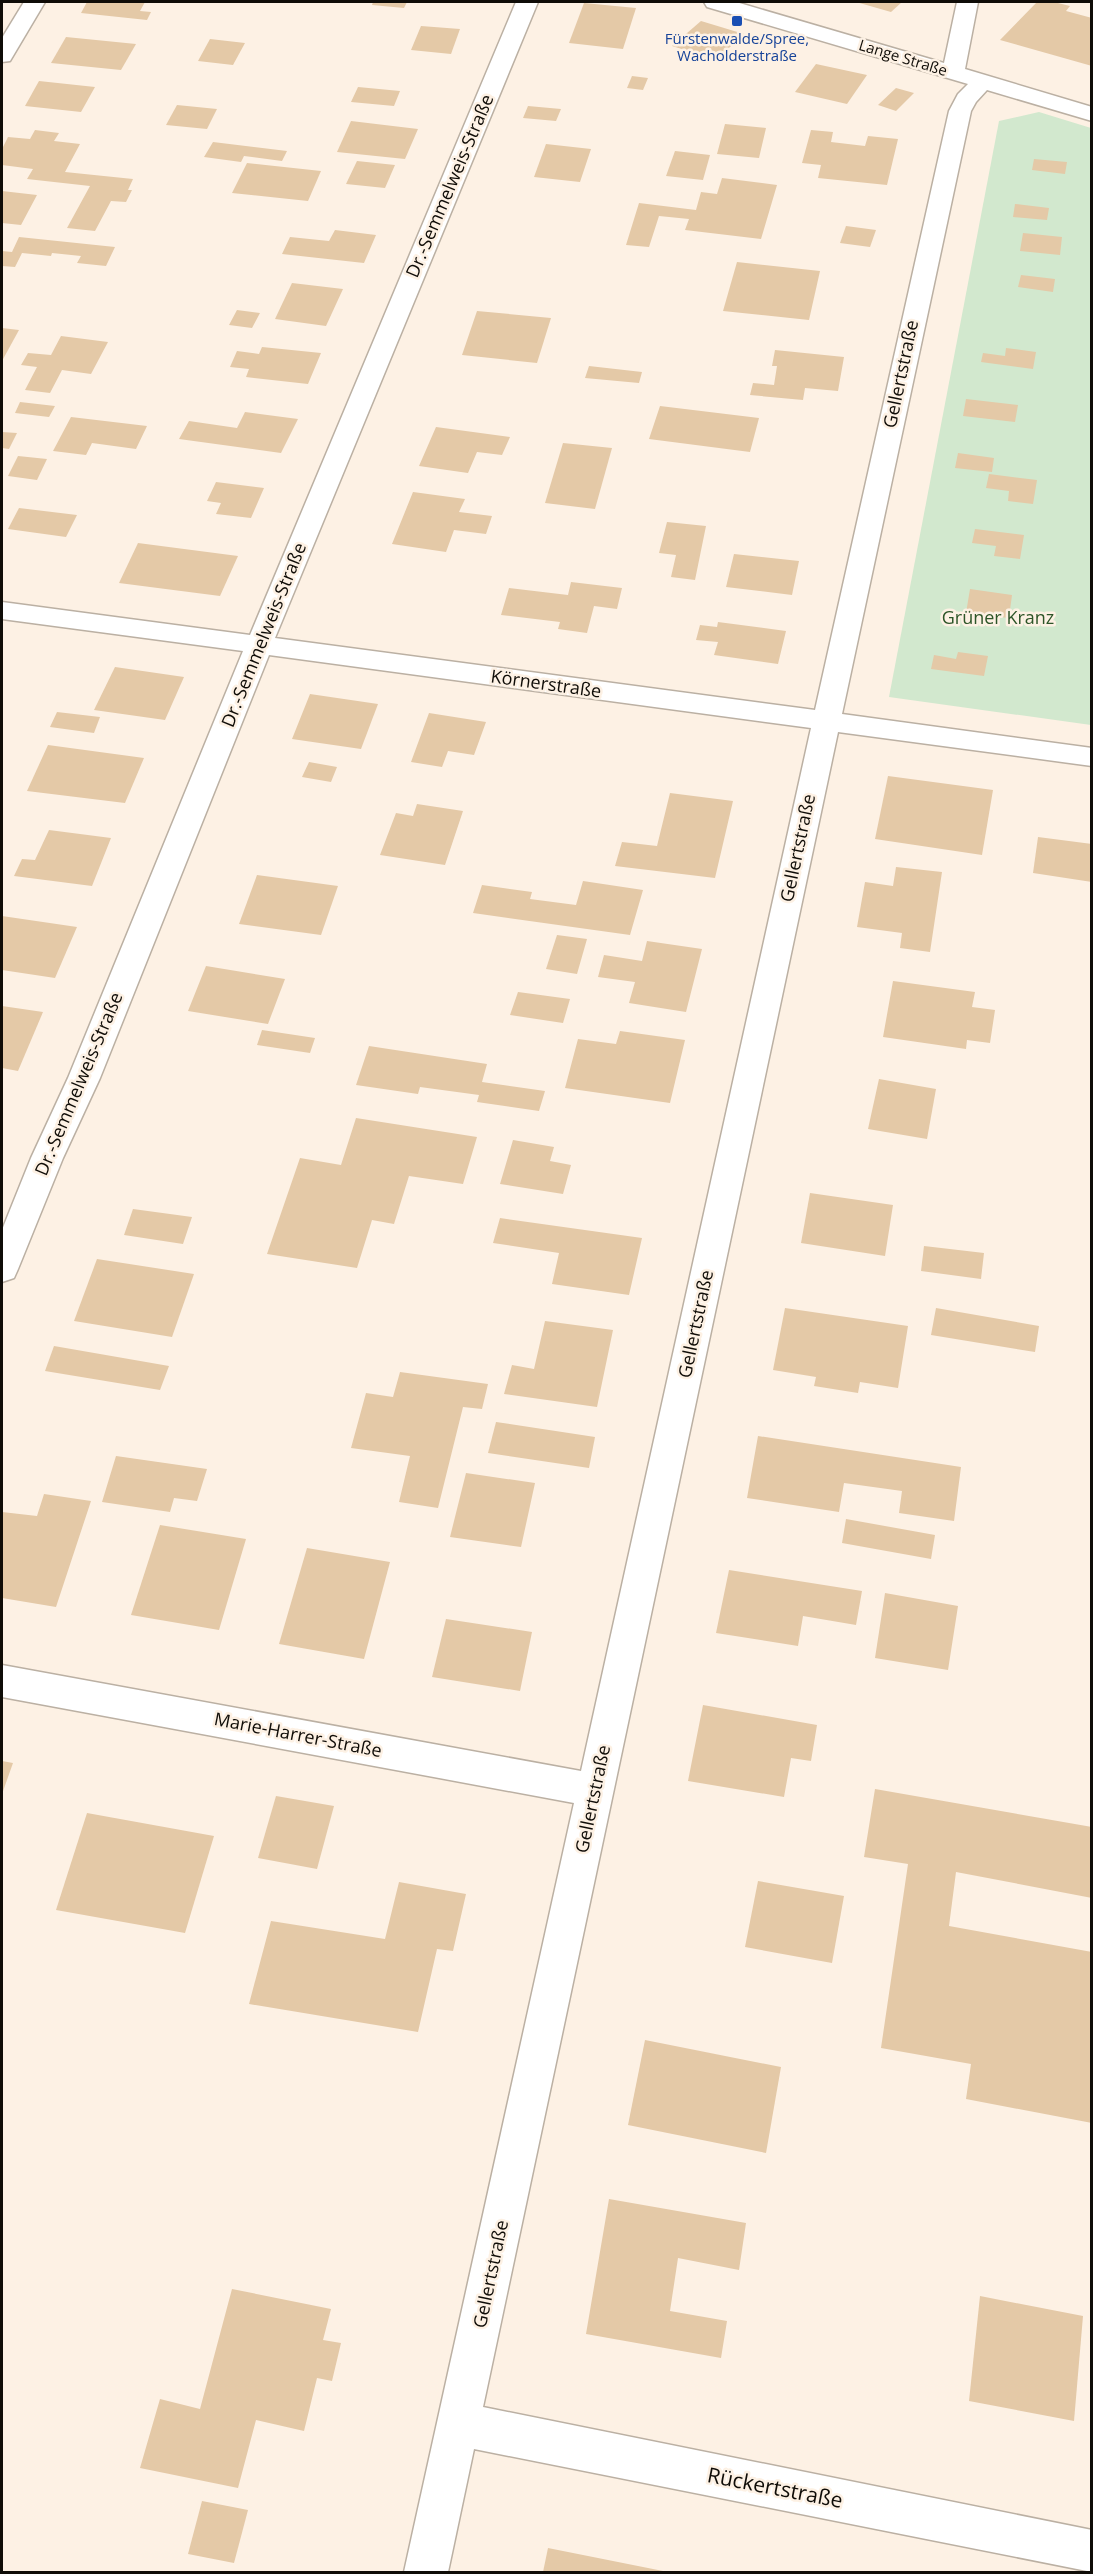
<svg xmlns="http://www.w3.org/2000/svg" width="1093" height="2574" viewBox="0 0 1093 2574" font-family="'Open Sans',sans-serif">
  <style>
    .green { fill: #d2e8ce }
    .building { fill: #e4c9a7 }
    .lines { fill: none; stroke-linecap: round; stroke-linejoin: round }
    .minor-casing { stroke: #bbb0a3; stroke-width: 3 }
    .minor { fill: #fff; fill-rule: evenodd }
    .transit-dot { fill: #1a4fb4; stroke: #fdf1e4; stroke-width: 2 }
    .labels { text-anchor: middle; stroke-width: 5; stroke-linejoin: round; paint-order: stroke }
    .far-transit-label { font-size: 15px; fill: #164399; stroke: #fdf1e4 }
    .far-street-label { font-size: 15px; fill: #0f0c07; stroke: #fdf1e4 }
    .street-label { font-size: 18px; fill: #0f0c07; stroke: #fdf1e4 }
    .park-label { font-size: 18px; fill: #2d5528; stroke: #fdf1e4 }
    .near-street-label { font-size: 21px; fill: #0f0c07; stroke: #fdf1e4 }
  </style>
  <rect width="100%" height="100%" fill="#fdf1e4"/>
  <path class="green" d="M1039 112 1091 128V725L889 697 999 121Z"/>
  <g class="building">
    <path d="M87 2H145L140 11 151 12 147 20 81 13Z"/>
    <path d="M373 2H407L404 8 372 5Z"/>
    <path d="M856 2H902L891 12Z"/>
    <path d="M1037 2H1054L1070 6 1066 11 1092 18V66L1000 40Z"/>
    <path d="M584 3 636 8 623 49 569 43Z"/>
    <path d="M701 21 744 34 716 60 672 46Z"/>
    <path d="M421 26 460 29 451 54 411 50Z"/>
    <path d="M66 37 136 44 121 70 51 63Z"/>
    <path d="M210 39 245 43 233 65 198 61Z"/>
    <path d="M816 64 867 75 847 104 795 92Z"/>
    <path d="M632 76 648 78 643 90 627 88Z"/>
    <path d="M39 81 95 87 81 112 25 106Z"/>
    <path d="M358 87 400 91 394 106 351 102Z"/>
    <path d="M896 88 914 93 896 111 878 105Z"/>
    <path d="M177 105 217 109 207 129 166 125Z"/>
    <path d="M528 106 561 109 556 121 523 118Z"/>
    <path d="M351 121 418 129 405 159 337 152Z"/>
    <path d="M725 124 766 128 759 158 717 154Z"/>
    <path d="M35 130 59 133 54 141 80 144 65 172 133 179 128 190H132L126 202 111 201 95 231 67 228 90 186 27 179 33 169 2 165V149L8 137 30 139Z"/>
    <path d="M811 130 833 132 831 142 865 146 868 136 898 139 887 185 818 178 821 165 802 163Z"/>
    <path d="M213 142 287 151 282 161 244 156 241 162 204 157Z"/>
    <path d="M546 144 591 149 580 182 534 177Z"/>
    <path d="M675 151 710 155 703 180 666 176Z"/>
    <path d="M1034 159 1067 162 1065 174 1032 170Z"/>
    <path d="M357 161 395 165 385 188 346 184Z"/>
    <path d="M247 163 321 171 308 201 232 193Z"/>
    <path d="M722 178 777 185 761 239 685 230 689 219 659 216 649 247 626 245 639 203 696 210 701 192 717 194Z"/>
    <path d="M2 191 37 195 21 225 2 223Z"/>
    <path d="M1015 204 1049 208 1047 220 1013 217Z"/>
    <path d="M846 226 876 230 870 247 840 243Z"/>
    <path d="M335 230 376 235 364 263 282 254 290 237 329 241Z"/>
    <path d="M1023 233 1062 237 1060 255 1020 251Z"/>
    <path d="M19 237 115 247 106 266 77 263 81 256 52 253 51 256 22 253 15 267 2 266V251L12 252Z"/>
    <path d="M737 262 820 271 809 320 723 311Z"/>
    <path d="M1021 275 1055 279 1053 292 1018 287Z"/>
    <path d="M292 283 343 289 326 326 275 319Z"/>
    <path d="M237 310 260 313 252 328 229 325Z"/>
    <path d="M477 311 551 318 537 363 462 355Z"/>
    <path d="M2 328 19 330 2 361Z"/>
    <path d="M61 336 108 342 91 374 62 370 50 393 25 390 37 367 21 365 28 353 51 355Z"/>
    <path d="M262 347 321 353 308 384 246 377 249 369 230 367 237 351 259 354Z"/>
    <path d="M1006 348 1036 352 1033 369 981 362 983 353 1005 356Z"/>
    <path d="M775 350 844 357 838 391 805 388 803 400 750 395 753 383 774 385 777 366H772Z"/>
    <path d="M589 366 642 372 639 383 585 378Z"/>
    <path d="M966 399 1018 405 1015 422 963 416Z"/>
    <path d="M20 402 55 406 49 417 15 413Z"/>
    <path d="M660 406 759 418 750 452 649 439Z"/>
    <path d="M245 412 298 419 281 453 179 439 189 421 237 428Z"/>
    <path d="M71 417 147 426 136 449 92 443 86 455 53 451Z"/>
    <path d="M436 427 510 437 502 455 477 452 468 473 419 466Z"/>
    <path d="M2 432 17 433 9 449 2 448Z"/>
    <path d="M563 443 612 448 595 509 545 503Z"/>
    <path d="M958 453 994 458 992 472 955 468Z"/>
    <path d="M18 456 47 459 37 480 8 476Z"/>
    <path d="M989 474 1037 480 1033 504 1008 501 1009 491 986 488Z"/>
    <path d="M216 482 264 488 251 518 216 514 221 503 207 501Z"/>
    <path d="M413 492 465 499 459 512 492 516 486 534 454 530 446 552 392 544Z"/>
    <path d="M19 508 77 515 66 537 8 529Z"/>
    <path d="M667 522 706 526 695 580 671 577 676 555 659 553Z"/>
    <path d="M975 529 1024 535 1020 559 994 556 996 546 972 543Z"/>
    <path d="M138 543 238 556 220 596 119 583Z"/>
    <path d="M734 554 799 561 792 595 726 587Z"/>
    <path d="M571 582 622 588 617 609 594 606 587 633 558 629 560 622 501 615 509 588 568 595Z"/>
    <path d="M970 589 1012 595 1009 618 966 613Z"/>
    <path d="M718 622 786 631 778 664 714 655 718 642 696 640 700 625 717 627Z"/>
    <path d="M958 652 988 656 984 676 931 669 934 655 956 659Z"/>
    <path d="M115 667 184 677 165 720 94 710Z"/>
    <path d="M310 694 378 704 361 749 292 739Z"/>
    <path d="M57 712 100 717 94 733 50 727Z"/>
    <path d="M429 713 486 722 474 755 448 751 442 767 411 762Z"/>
    <path d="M48 745 144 758 125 803 27 791Z"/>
    <path d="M309 762 337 767 331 782 302 777Z"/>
    <path d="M888 776 993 790 982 855 875 839Z"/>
    <path d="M670 793 733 801 715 878 615 866 622 842 657 846Z"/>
    <path d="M417 804 463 811 445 865 380 855 396 813 413 816Z"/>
    <path d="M49 830 111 838 92 886 14 876 22 859 35 860Z"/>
    <path d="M1038 837 1092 844V882L1033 873Z"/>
    <path d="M896 867 942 872 930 952 900 948 902 933 857 927 865 882 893 886Z"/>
    <path d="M257 875 338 886 321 935 239 924Z"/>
    <path d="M583 881 643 890 630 935 473 913 482 885 532 892 530 899 576 905Z"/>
    <path d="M2 916 77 927 55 978 2 970Z"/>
    <path d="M557 935 587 939 577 974 546 969Z"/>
    <path d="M647 941 702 949 686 1012 629 1003 635 982 598 977 604 955 642 961Z"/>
    <path d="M206 966 285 979 268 1024 188 1011Z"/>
    <path d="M893 981 975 992 972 1007 995 1010 990 1043 967 1040 966 1049 883 1037Z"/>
    <path d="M518 992 570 999 563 1023 510 1015Z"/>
    <path d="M2 1006 43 1012 18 1071 2 1068Z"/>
    <path d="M262 1030 315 1038 310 1053 257 1045Z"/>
    <path d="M620 1031 685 1040 670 1103 565 1088 578 1039 616 1044Z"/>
    <path d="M369 1046 487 1064 482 1082 545 1091 539 1111 477 1102 479 1095 420 1087 418 1094 356 1085Z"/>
    <path d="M879 1079 936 1089 927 1139 868 1129Z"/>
    <path d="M356 1118 477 1137 463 1184 409 1176 394 1224 372 1220 357 1268 267 1254 300 1158 341 1165Z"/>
    <path d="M513 1140 554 1147 550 1161 571 1165 563 1194 500 1184Z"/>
    <path d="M810 1193 893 1205 885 1256 801 1243Z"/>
    <path d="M133 1209 192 1217 183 1244 124 1235Z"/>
    <path d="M500 1218 642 1238 629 1295 552 1284 559 1253 493 1243Z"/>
    <path d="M924 1246 984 1253 981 1279 921 1271Z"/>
    <path d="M97 1259 194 1274 172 1337 74 1321Z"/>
    <path d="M785 1308 908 1326 898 1388 860 1382 858 1393 814 1386 816 1377 773 1370Z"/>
    <path d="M936 1308 1039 1326 1035 1352 931 1335Z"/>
    <path d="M545 1321 613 1330 597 1407 504 1394 512 1365 534 1369Z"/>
    <path d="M54 1346 169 1366 160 1390 45 1371Z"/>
    <path d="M400 1372 488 1384 482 1409 463 1407 438 1508 399 1502 410 1456 351 1448 366 1393 393 1397Z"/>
    <path d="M496 1422 595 1437 589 1468 488 1453Z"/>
    <path d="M758 1436 961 1467 954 1521 899 1513 902 1491 844 1483 839 1512 747 1498Z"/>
    <path d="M116 1456 207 1469 197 1501 174 1498 170 1512 102 1502Z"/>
    <path d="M466 1473 535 1483 521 1547 450 1537Z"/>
    <path d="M44 1494 91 1501 56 1607 2 1598V1512L37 1516Z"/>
    <path d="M846 1519 935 1535 931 1559 842 1543Z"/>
    <path d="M160 1525 246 1539 219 1630 131 1615Z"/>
    <path d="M307 1548 390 1562 364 1659 279 1644Z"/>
    <path d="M729 1570 862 1591 856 1625 803 1616 798 1646 716 1633Z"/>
    <path d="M885 1593 958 1606 948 1670 875 1658Z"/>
    <path d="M446 1619 532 1632 520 1691 432 1677Z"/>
    <path d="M703 1705 817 1725 811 1761 791 1758 784 1797 688 1781Z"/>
    <path d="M2 1761 13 1763 2 1794Z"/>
    <path d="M875 1789 1092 1827V1898L956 1872 949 1926 1092 1952V2123L966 2099 971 2064 881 2048 908 1864 864 1857Z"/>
    <path d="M276 1796 334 1806 317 1869 258 1858Z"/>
    <path d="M87 1813 214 1836 185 1933 56 1910Z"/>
    <path d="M758 1881 844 1896 832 1963 745 1947Z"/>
    <path d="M399 1882 466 1894 453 1951 437 1949 418 2032 249 2004 271 1921 385 1939Z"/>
    <path d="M645 2040 781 2067 766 2153 628 2125Z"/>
    <path d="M609 2199 746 2223 739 2270 678 2258 670 2311 727 2321 721 2358 586 2334Z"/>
    <path d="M232 2289 331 2309 323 2340 341 2343 332 2381 317 2378 304 2431 256 2420 238 2488 140 2468 160 2399 200 2409Z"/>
    <path d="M980 2296 1083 2316 1074 2421 969 2401Z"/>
    <path d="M202 2501 248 2510 234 2563 188 2554Z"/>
    <path d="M548 2548 663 2571 662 2572H543Z"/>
  </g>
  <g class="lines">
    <g class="minor-casing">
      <g id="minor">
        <path d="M24 2H45L10 61 2 62V38Z"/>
        <path d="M516 2H538L275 638 815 710 949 111 958 94 968 84 707 7 704 2H736L944 63 957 2H978L965 69 1092 107V121L987 90 976 102 971 111 842 714 1092 748V766L838 732 483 2407 1092 2530V2572L474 2449 448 2572H404L574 1803 2 1697V1665L581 1771 811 728 269 655 100 1078 63 1158 18 1269 14 1278 2 1282V1230L31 1158 68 1078 243 651 2 619V602L250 635Z"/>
      </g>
    </g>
    <use href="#minor" class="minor"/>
  </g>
  <rect class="transit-dot" x="731" y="15" width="12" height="12" rx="3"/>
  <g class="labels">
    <g class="far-transit-label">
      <text x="737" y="44">Fürstenwalde/Spree,<tspan x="737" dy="17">Wacholderstraße</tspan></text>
    </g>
    <g class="far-street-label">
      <text transform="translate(903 58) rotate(17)" y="5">Lange Straße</text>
    </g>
    <g class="street-label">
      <text transform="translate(450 186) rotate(-67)" y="6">Dr.-Semmelweis-Straße</text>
      <text transform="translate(901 374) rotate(-78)" y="6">Gellertstraße</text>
      <text transform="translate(264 635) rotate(-68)" y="6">Dr.-Semmelweis-Straße</text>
      <text transform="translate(546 684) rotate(8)" y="6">Körnerstraße</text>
      <text transform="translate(798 848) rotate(-78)" y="6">Gellertstraße</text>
      <text transform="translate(79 1084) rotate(-67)" y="6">Dr.-Semmelweis-Straße</text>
      <text transform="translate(696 1324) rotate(-78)" y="6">Gellertstraße</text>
      <text transform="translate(298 1735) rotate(11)" y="6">Marie-Harrer-Straße</text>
      <text transform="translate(593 1799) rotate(-78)" y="6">Gellertstraße</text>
      <text transform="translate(491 2274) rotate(-78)" y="6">Gellertstraße</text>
    </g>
    <g class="park-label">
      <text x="998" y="624">Grüner Kranz</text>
    </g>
    <g class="near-street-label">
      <text transform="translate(775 2488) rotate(11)" y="7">Rückertstraße</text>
    </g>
  </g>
  <rect width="1093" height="2574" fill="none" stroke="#0f0c07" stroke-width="6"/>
</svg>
